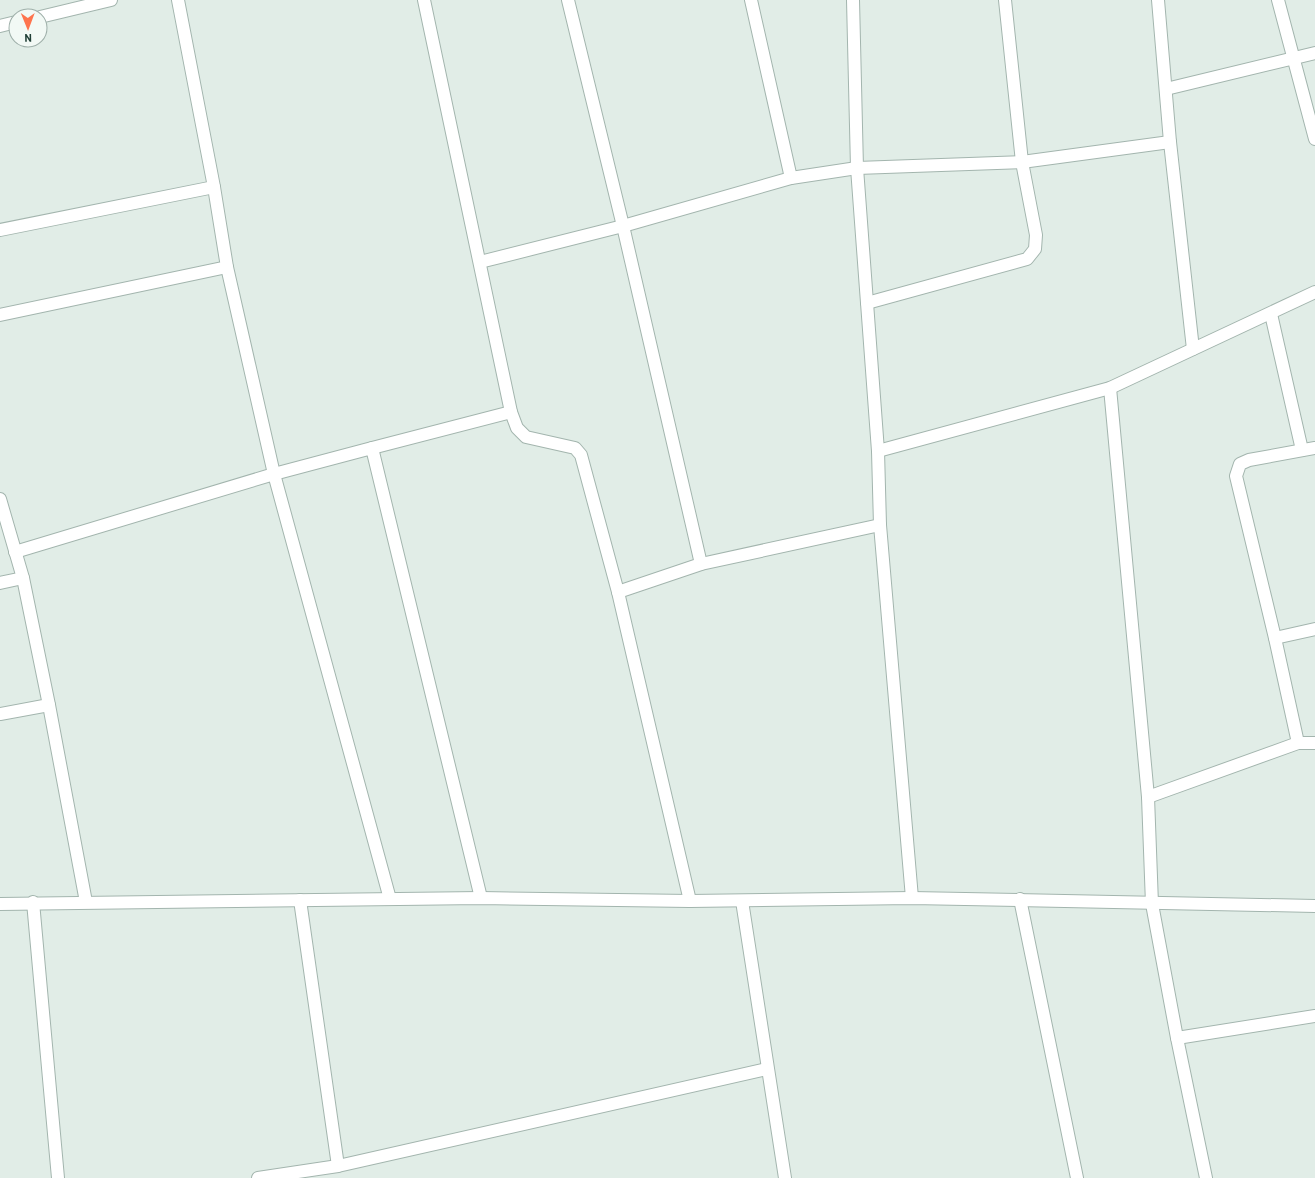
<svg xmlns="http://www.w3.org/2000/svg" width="1315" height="1178" viewBox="0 0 1315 1178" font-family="Barlow,sans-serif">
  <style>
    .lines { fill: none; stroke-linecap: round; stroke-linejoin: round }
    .street-casing { stroke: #a3b5ae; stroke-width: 14 }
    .street { stroke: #fff; stroke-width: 12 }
  </style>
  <rect width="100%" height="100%" fill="#e1ede7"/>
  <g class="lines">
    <g class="street-casing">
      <g id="street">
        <path d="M178 0 214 187 227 267 274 474 390 899"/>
        <path d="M424 0 511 412 517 428 526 437 575 448 581 455 618 592 690 901"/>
        <path d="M568 0 623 226 701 564"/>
        <path d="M751 0 791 178"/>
        <path d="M853 0 857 168 878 451 880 525 912 898"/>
        <path d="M1158 0 1170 142 1193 349"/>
        <path d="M1278 0 1315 139"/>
        <path d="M40 17 111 0"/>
        <path d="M0 26 16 22"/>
        <path d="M1166 89 1315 53"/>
        <path d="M0 230 214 187"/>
        <path d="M480 262 623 226 791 178 857 168 1022 162 1170 142"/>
        <path d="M867 303 1027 259 1035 249 1036 235 1022 162 1005 0"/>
        <path d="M1271 314 1302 450"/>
        <path d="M0 315 227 267"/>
        <path d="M1110 388 1148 797 1152 904 1177 1038 1206 1178"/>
        <path d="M372 448 511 412"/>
        <path d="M1315 448 1249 460 1240 464 1236 476 1275 638 1298 743H1315"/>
        <path d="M878 451 1110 388 1315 292"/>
        <path d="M0 499 23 578 49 705 86 902"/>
        <path d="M15 552 274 474 372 448 481 898"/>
        <path d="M0 583 23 578"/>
        <path d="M618 592 701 564 880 525"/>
        <path d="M1275 638 1315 629"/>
        <path d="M0 714 49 705"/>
        <path d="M1148 797 1298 743"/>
        <path d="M1020 899 1077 1178"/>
        <path d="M300 900 338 1166"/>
        <path d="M742 901 785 1178"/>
        <path d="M33 902 58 1178"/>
        <path d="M0 904 481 898 690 901 912 898 1315 906"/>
        <path d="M1177 1038 1315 1016"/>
        <path d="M258 1178 338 1166 767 1069"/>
      </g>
    </g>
    <use href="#street" class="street"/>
  </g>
  <g transform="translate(28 28) rotate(179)"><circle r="19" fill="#f2f9f5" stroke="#9eafa9"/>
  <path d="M0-3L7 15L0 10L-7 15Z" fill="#fe744e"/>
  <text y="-6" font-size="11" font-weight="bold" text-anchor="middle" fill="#203f36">N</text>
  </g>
</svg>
